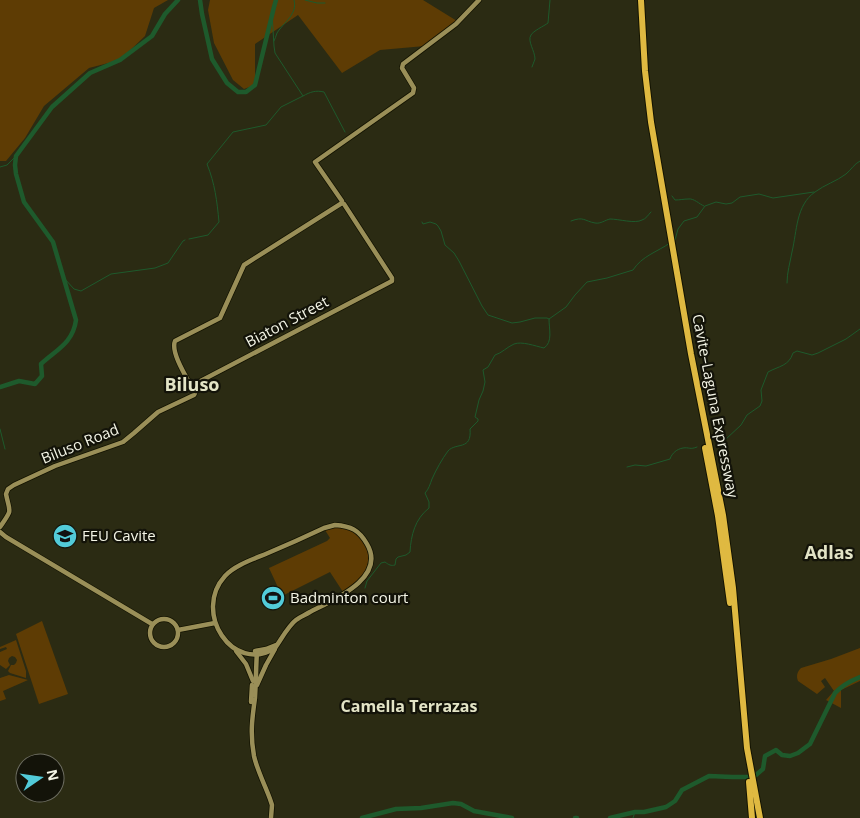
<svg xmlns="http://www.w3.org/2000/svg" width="860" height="818" viewBox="0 0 860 818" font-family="'Open Sans',sans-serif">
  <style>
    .green { fill: #5e3c04 }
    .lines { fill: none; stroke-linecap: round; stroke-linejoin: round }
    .stream { stroke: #1e5a2c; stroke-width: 1 }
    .river { stroke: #1e5a2c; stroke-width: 4.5 }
    .secondary-casing { stroke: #131300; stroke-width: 6 }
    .highway-casing { stroke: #131300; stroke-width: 8 }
    .secondary { stroke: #9a8f58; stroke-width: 4.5 }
    .highway { stroke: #dfb941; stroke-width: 6 }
    .labels { text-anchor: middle; stroke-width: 4.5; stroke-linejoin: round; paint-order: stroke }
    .street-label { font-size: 15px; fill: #f4f5e6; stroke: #131309 }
    .poi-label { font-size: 15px; fill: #f4f5e6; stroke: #131309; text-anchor: start }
    .neighbourhood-label { font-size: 16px; font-weight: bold; fill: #e3e4c6; stroke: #131309 }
    .quarter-label { font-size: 18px; font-weight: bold; fill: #e3e4c6; stroke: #131309 }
  </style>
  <rect width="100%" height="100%" fill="#2b2b13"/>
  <g class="green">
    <path d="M0 0H168L154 8 145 36 120 60 89 68 44 106 25 138 6 161H0Z"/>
    <path d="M210 0H423L457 21 425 46 380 50 342 73 298 15 255 44V85L244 89 233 80 214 43 208 10Z"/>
    <path d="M333 527C351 528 361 533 367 550 369 555 369 561 367 566 363 578 353 586 343 592L330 572 282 596 269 568 327 541 330 538 325 530Z"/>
    <path d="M42 621 68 694 39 704 16 634Z"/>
    <path d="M16 640 26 671V678L10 673 8 671 11 665H14L16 663 17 660 15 657 12 656 9 658 8 661 10 665 6 669 0 665V652L7 649 6 647 0 649V647Z"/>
    <path d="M860 648V681L841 690V708L826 700 834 691 825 678 821 681 825 687 817 694 798 681C796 676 797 672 801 668L831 659Z"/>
    <path d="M9 675 28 680 3 691 6 699 0 701V678Z"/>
  </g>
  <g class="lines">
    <g class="stream">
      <path d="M305 0 317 3H325"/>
      <path d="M272 13 274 46 275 53 303 96C310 92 316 90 324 92L345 132"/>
      <path d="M274 41C275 39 276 36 277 33 284 22 298 14 294 0"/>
      <path d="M532 67C533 64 534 62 535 59 535 51 527 41 531 35 533 31 544 26 548 23L550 0"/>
      <path d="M0 167 7 165 16 156"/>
      <path d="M672 196 675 200C680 200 684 199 688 199 694 198 699 204 704 206"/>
      <path d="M571 221C584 216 584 221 595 223 601 224 605 220 610 219 619 219 635 224 642 220 646 219 648 215 651 212"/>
      <path d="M422 222 423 224 430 222 436 224 438 226 441 231 445 245 454 253 459 261 482 306 488 315 512 323 520 322 535 318H547L549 319"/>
      <path d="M189 239 208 235 219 222C217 201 215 184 207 164L233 132 266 125 281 107 303 96"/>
      <path d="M674 241 675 240 678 229 684 221 697 217 705 206 716 202 726 204 732 203 740 197 759 194 773 198 814 192"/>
      <path d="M64 278 74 289 81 291 111 274 155 268 168 263 183 241 185 240"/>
      <path d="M787 283C787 272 790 263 792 252 797 231 796 205 815 192 824 185 837 181 846 174 851 170 854 164 860 161"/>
      <path d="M0 429 5 449"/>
      <path d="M717 443 726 439 741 425 747 415 760 406 762 401 761 390 768 372C779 366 789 366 793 353L797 351 812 355 818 353 846 339 860 329"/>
      <path d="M627 467 635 465 646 466 670 459C672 453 677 449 683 448 689 447 690 450 697 447"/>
      <path d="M365 588 367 581 381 563 385 562C389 565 391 566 395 565L396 559 398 557 406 555 410 552C411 535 415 519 429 508V502L425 493C429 489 430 484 432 479 436 470 442 459 448 451 456 442 472 451 470 429L478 421V419L475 417 479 400 483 391 485 382 483 370 488 367 495 355C502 353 507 347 514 344 522 341 535 346 544 348 553 342 549 329 549 319L566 307 575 295 587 282 607 278 633 270C642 256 657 252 670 243"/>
      <path d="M633 818 635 812"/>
    </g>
    <g class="river">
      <path d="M200 0 202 14 212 59 227 83 238 92H246L255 85 274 7 276 0"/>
      <path d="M0 387 19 381 35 384 42 376 41 364C56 350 73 343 76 320L53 242 24 202 16 174 15 165 16 156 52 107 90 73 120 60 152 36 165 14 178 0"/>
      <path d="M362 818 396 809 421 808 453 803 461 804 474 811 512 818"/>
      <path d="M575 818H577"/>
      <path d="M610 818 635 812H644L666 807 675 801 682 790 709 776 732 777H751L756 775 763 769 765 756 776 750 782 755 790 756 798 753 810 744 835 693C842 685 850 681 860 677"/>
    </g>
    <g class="secondary-casing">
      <g id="secondary">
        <path d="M191 386 392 281V278L344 204 342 203V201L315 162 413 93 414 88 402 68 403 64 456 24 479 0"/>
        <path d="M335 525C351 526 359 530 367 544 387 578 333 600 310 612 305 615 300 617 296 620 288 626 281 640 275 648 233 675 192 612 225 576 235 565 254 559 268 553 287 545 305 537 324 528Z"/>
        <path d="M0 527C13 508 10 514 6 494L8 489 14 485 55 466 123 442 134 433 158 412 194 395 195 393C189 381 170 353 175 341L220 318 244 265 342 203"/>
        <path d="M0 532 6 537 152 624"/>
        <circle cx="164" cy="633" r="14"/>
        <path d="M178 630 215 623"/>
        <path d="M236 651 246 664 253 681"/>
        <path d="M255 651 266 649 276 645"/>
        <path d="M257 651C256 667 256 682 255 698 252 719 250 734 254 756 257 770 265 785 270 799L272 805 271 818"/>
        <path d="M257 685 266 665 275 649"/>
        <path d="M251 702 252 685"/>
      </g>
    </g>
    <g class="highway-casing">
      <g id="highway">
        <path d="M641 0 645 71 651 122 691 354 723 515 733 588 747 748 760 818"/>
        <path d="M705 448 718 516 730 603"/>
        <path d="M749 782 752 818"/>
      </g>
    </g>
    <use href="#secondary" class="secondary"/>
    <use href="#highway" class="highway"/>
  </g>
  <defs>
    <g id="university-disc" transform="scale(1.25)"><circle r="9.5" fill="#52cbd9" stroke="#131309"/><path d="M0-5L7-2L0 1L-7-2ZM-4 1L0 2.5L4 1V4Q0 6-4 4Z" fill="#111"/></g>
    <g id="stadium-disc" transform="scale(1.25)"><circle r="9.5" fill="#52cbd9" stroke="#131309"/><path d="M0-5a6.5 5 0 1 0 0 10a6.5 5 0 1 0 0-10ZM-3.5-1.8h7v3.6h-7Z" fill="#111"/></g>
  </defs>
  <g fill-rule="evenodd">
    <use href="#university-disc" x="65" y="536"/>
    <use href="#stadium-disc" x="273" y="598"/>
  </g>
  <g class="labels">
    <g class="street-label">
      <text transform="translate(287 322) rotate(-28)" y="5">Biaton Street</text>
      <text transform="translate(715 406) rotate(79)" y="5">Cavite–Laguna Expressway</text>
      <text transform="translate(80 444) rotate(-22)" y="5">Biluso Road</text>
    </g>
    <g class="poi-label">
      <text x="82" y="541">FEU Cavite</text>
      <text x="290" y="603">Badminton court</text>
    </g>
    <g class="neighbourhood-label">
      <text x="409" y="712">Camella Terrazas</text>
    </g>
    <g class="quarter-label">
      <text x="192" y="391">Biluso</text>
      <text x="829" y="559">Adlas</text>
    </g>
  </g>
  <g transform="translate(40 778) rotate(77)"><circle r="24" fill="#131309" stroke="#6d6d61"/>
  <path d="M0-4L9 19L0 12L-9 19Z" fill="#52cbd9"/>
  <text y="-8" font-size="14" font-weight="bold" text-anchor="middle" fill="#f4f5e6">N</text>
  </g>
</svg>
